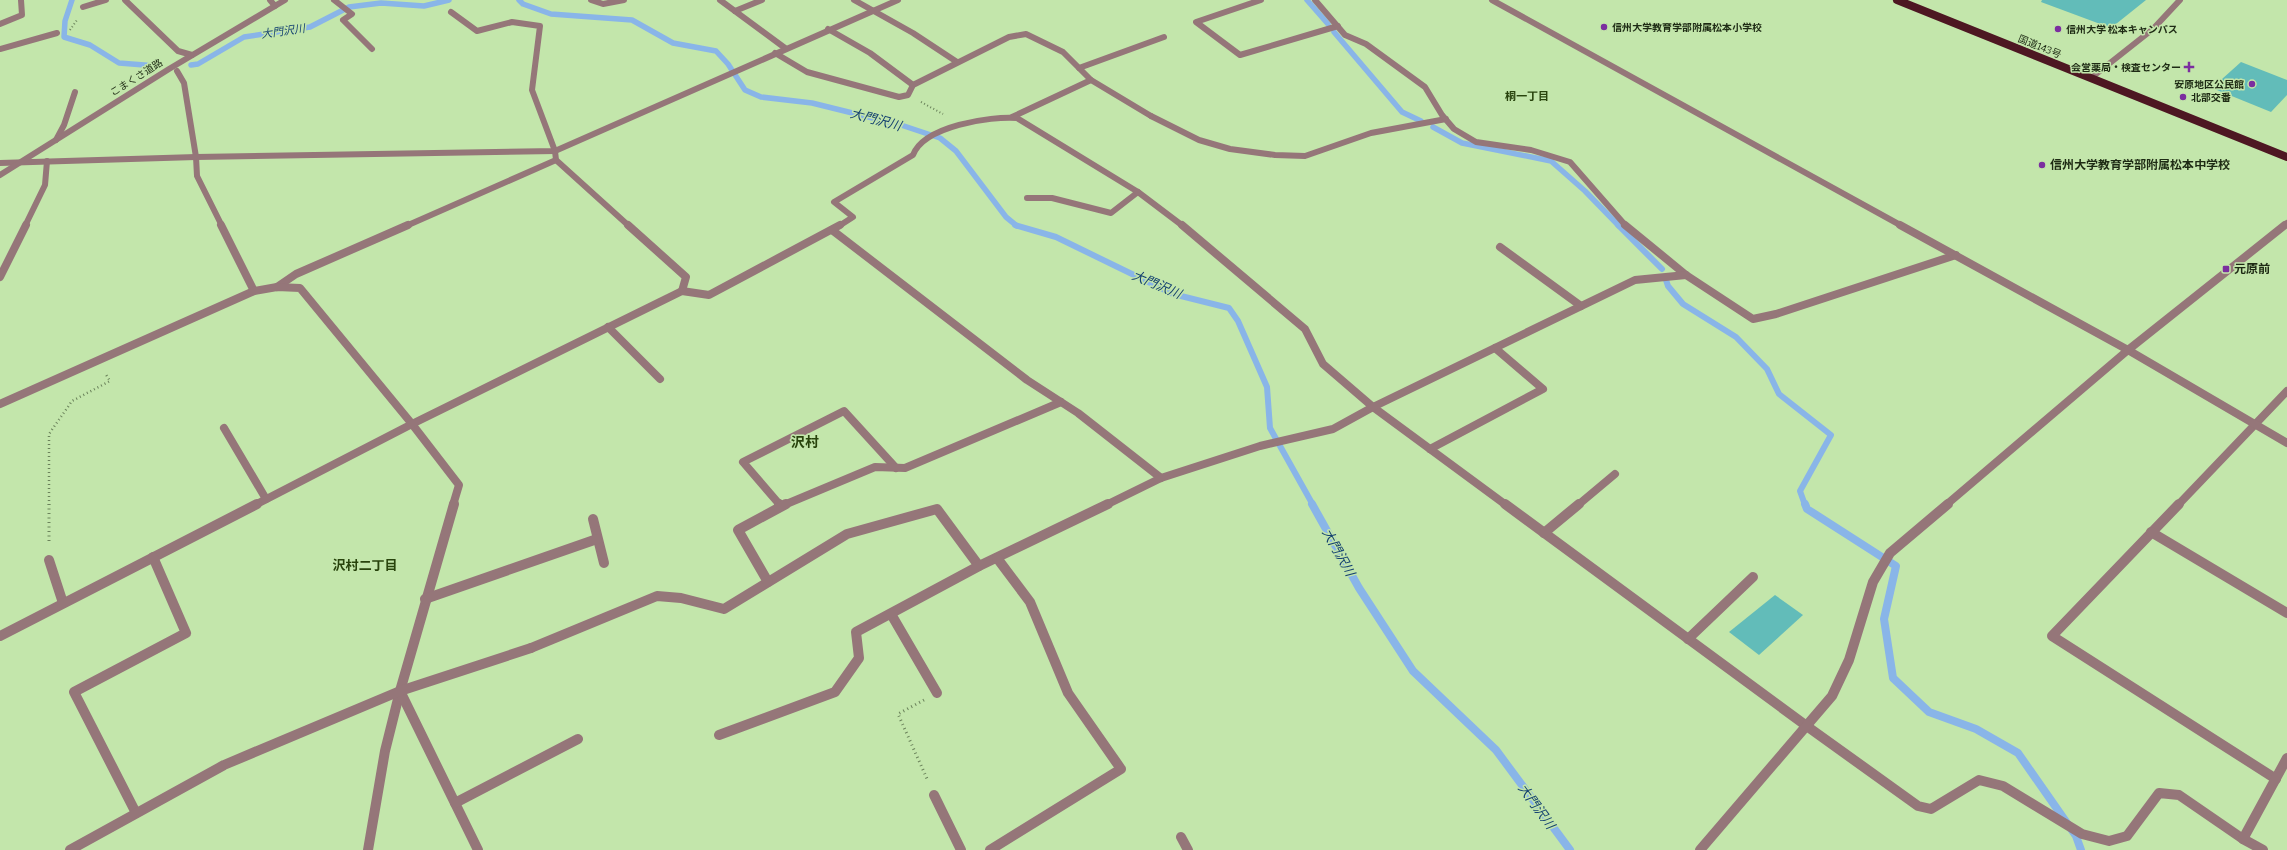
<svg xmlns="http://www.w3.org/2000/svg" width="2287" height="850" viewBox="0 0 2287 850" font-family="Bitter,'Noto Sans JP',serif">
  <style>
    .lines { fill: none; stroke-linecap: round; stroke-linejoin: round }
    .stream-far2 { stroke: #89b5e8; stroke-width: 5.5 }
    .stream-far1 { stroke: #89b5e8; stroke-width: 6 }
    .stream { stroke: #89b5e8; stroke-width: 8 }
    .building { fill: #62bcb9 }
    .path-far2 { stroke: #6b835b; stroke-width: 2; stroke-dasharray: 1 2.5; stroke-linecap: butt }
    .path-far1 { stroke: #6b835b; stroke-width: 2.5; stroke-dasharray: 1 3; stroke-linecap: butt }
    .path { stroke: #6b835b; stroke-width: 3; stroke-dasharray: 1 3.5; stroke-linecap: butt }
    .service-far2 { stroke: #957679; stroke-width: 6 }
    .service-far1 { stroke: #957679; stroke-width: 8 }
    .service { stroke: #957679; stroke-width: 10 }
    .minor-far2 { stroke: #957679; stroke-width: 6 }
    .minor-far1 { stroke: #957679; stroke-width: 8 }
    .minor { stroke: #957679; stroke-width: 10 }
    .tertiary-far2 { stroke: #957679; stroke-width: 6 }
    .tertiary-far1 { stroke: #957679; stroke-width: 8 }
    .tertiary { stroke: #957679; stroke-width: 10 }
    .trunk { stroke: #4d1722; stroke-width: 8 }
    .poi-dot { fill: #7b2e9f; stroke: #c3e6ab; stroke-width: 1.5 }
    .labels { text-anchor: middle; stroke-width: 3; stroke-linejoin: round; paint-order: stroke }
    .far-poi-label { font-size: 10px; font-weight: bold; fill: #1e2b14; stroke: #c3e6ab; text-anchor: start }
    .far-street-label { font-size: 10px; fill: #1e2b14; stroke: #c3e6ab }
    .far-water-label { font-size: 11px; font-style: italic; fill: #154271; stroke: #c3e6ab }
    .far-neighbourhood-label { font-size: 11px; font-weight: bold; fill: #28430c; stroke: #c3e6ab }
    .poi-label { font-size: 12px; font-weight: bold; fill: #1e2b14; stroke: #c3e6ab; text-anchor: start }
    .water-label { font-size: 13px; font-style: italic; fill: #154271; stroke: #c3e6ab }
    .neighbourhood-label { font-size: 13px; font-weight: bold; fill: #28430c; stroke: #c3e6ab }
    .quarter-label { font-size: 14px; font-weight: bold; fill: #28430c; stroke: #c3e6ab }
  </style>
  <rect width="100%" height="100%" fill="#c3e6ab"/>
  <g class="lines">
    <g class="stream-far2">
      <path d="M72 0 65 21 64 37 90 45 119 63 157 66"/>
      <path d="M519 0 523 4 551 14 632 20 673 43 716 51 728 64 745 90 761 97 812 103 901 125 940 138 956 151 1006 217 1017 226"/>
      <path d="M1307 0 1328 24"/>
      <path d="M1334 32 1402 112 1421 121"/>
      <path d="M191 65 198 64 244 37 310 27 349 7 381 3 424 6 449 0"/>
      <path d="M1433 127 1462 143 1551 161 1585 191 1619 226"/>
    </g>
    <g class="stream-far1">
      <path d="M1015 225 1056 237 1173 294 1229 308 1238 321 1267 387 1270 428 1313 505"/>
      <path d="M1618 225 1662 269"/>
      <path d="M1666 280 1668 286 1683 304 1736 337 1767 369 1779 394 1831 435 1800 491 1805 505"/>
    </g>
    <g class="stream">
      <path d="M1312 504 1359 588 1413 671 1496 750 1570 850"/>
      <path d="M1805 504 1807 509 1896 566 1884 619 1893 678 1929 712 1976 729 2018 753 2076 836 2081 850"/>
    </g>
  </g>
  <g class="building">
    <path d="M2042 0H2146L2111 28 2041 2Z"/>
    <path d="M2241 62 2287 80V95L2271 112 2212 88Z"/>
    <path d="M1775 595 1803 615 1759 655 1729 632Z"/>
  </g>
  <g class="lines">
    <g class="path-far2">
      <path d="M70 30 77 20"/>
      <path d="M921 102 943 114"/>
    </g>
    <path class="path-far1" d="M49 505V434L72 401 110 381 105 373"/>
    <g class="path">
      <path d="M49 504V544"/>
      <path d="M924 700 898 714 928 781"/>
    </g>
    <g class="service-far2">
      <path d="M177 71 184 83 196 157"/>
      <path d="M1151 116 1199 140 1230 149 1275 155 1305 156 1371 133 1446 119"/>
      <path d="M1027 198H1052L1111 213 1138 192"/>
    </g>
    <path class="service-far1" d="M224 428 266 499"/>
    <g class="service">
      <path d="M49 560 63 603"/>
      <path d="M531 648 657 596 681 598 724 609 847 534 937 509 979 566"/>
      <path d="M1808 727 1918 806 1931 809 1979 780 2003 786 2082 834 2109 841 2127 836 2159 793 2179 795 2243 839"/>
      <path d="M368 850 385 751 400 691"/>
    </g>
    <g class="minor-far2">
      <path d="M125 0 178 51 192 55"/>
      <path d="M270 0 275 6"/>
      <path d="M334 0 352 14 343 20 372 49"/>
      <path d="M591 0 603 4 624 0"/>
      <path d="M720 0 785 48"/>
      <path d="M854 0 913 33 957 62"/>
      <path d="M1261 0 1196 22 1240 55 1338 26"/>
      <path d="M1315 0 1345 35 1366 44 1425 87 1442 115 1454 129 1476 142 1531 150 1570 162 1626 226"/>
      <path d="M1492 0 1902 226"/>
      <path d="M83 7 106 0"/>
      <path d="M735 11 762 0"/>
      <path d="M451 12 477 31 512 22 540 26 532 90 555 151 556 160 629 226"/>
      <path d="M0 24 22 15 21 0"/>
      <path d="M828 29 870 53 913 85"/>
      <path d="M0 49 57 33"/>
      <path d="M775 53 807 72 899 97 908 95 913 85 1009 37 1026 34 1063 52 1091 80 1151 116"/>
      <path d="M1079 68 1164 37"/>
      <path d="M1012 117 1091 80"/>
      <path d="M56 140 64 125 75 92"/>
      <path d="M196 157 197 176 222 226"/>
      <path d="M0 163 196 157 555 151 898 0"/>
      <path d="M25 226 45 185 47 161"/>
      <path d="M406 226 556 160"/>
      <path d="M839 226 853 217 834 202 913 155C924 126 990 116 1017 118L1138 192 1183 226"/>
    </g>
    <g class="minor-far1">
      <path d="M221 225 254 291"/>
      <path d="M628 225 686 277 682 291"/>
      <path d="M1182 225 1305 329 1323 364 1373 407 1506 505"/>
      <path d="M1625 225 1686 275 1753 319 1776 314 1956 255"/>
      <path d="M1900 225 2128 350"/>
      <path d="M832 230 1027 380 1078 413 1161 478"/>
      <path d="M1500 247 1581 306"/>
      <path d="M0 277 26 225"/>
      <path d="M277 287 296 274 408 225"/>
      <path d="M608 327 660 379"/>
      <path d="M0 404 254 291 277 287 300 288 412 424 459 485 453 505"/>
      <path d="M1430 449 1543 389 1495 348"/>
      <path d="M255 505 412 424 682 291 709 295 840 225"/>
      <path d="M780 505 743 462 844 411 896 468"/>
      <path d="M784 505 875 467 905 468 1061 402"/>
      <path d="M1106 505 1161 478 1260 446 1333 429 1373 407 1635 280 1686 275"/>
      <path d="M1578 505 1615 474"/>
      <path d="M2178 505 2287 391"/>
    </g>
    <g class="minor">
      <path d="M454 504 400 691 478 850"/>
      <path d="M779 504 781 506"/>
      <path d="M1505 504 1808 727"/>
      <path d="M2179 504 2052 636 2276 779"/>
      <path d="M593 519 604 563"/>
      <path d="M2151 532 2287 613"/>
      <path d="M1544 533 1579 504"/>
      <path d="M768 582 738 530 786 504"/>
      <path d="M425 599 597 539"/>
      <path d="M891 614 937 693"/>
      <path d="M0 636 257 504"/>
      <path d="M1688 639 1753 577"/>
      <path d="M719 735 835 692 859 658 856 632 979 566 1108 504"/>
      <path d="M934 795 961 850"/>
      <path d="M455 803 578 739"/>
      <path d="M136 813 74 692 186 633 153 557"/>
      <path d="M1181 837 1188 850"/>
      <path d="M70 850 224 765 400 691 531 648"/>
      <path d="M990 850 1121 769 1068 693 1030 602 997 558"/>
      <path d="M2263 850 2243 839 2287 758"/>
    </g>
    <g class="tertiary-far2">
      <path d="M2091 78 2153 29 2180 0"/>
      <path d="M0 175 169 69 285 0"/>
      <path d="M2284 226 2287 223"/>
    </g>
    <g class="tertiary-far1">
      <path d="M2128 350 2287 443"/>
      <path d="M1946 505 2128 350 2285 225"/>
    </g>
    <path class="tertiary" d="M1700 850 1832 696 1849 660 1873 582 1890 553 1948 504"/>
    <path class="trunk" d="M1897 0 2287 157"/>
  </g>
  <g class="poi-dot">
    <circle cx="1604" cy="27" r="4"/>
    <circle cx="2058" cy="29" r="4"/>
    <path d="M2187 61h4v4h4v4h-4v4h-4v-4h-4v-4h4z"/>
    <circle cx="2252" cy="84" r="4"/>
    <circle cx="2183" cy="97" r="4"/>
    <circle cx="2042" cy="165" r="4"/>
    <rect x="2222" y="265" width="8" height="8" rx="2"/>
  </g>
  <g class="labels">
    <g class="far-poi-label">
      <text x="1612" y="31">信州大学教育学部附属松本小学校</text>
      <text x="2066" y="33">信州大学 松本キャンパス</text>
      <text x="2181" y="71" text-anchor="end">会営薬局・検査センター</text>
      <text x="2244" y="88" text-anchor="end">安原地区公民館</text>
      <text x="2191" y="101">北部交番</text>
    </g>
    <g class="far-street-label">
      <text transform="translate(2040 46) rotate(22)" y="4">国道143号</text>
      <text transform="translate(136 77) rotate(-32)" y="4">こまくさ道路</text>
    </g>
    <g class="far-water-label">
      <text transform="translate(283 31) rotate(-8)" y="4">大門沢川</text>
    </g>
    <g class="far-neighbourhood-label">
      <text x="1527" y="100">桐一丁目</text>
    </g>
    <g class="poi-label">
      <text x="2050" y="169">信州大学教育学部附属松本中学校</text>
      <text x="2234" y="273">元原前</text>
    </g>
    <g class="water-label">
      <text transform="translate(876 119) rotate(15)" y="5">大門沢川</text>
      <text transform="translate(1157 284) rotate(23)" y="5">大門沢川</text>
      <text transform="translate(1339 552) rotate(61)" y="5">大門沢川</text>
      <text transform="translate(1537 806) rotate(54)" y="5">大門沢川</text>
    </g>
    <g class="neighbourhood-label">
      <text x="365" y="570">沢村二丁目</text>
    </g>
    <g class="quarter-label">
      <text x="805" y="447">沢村</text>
    </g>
  </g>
</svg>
